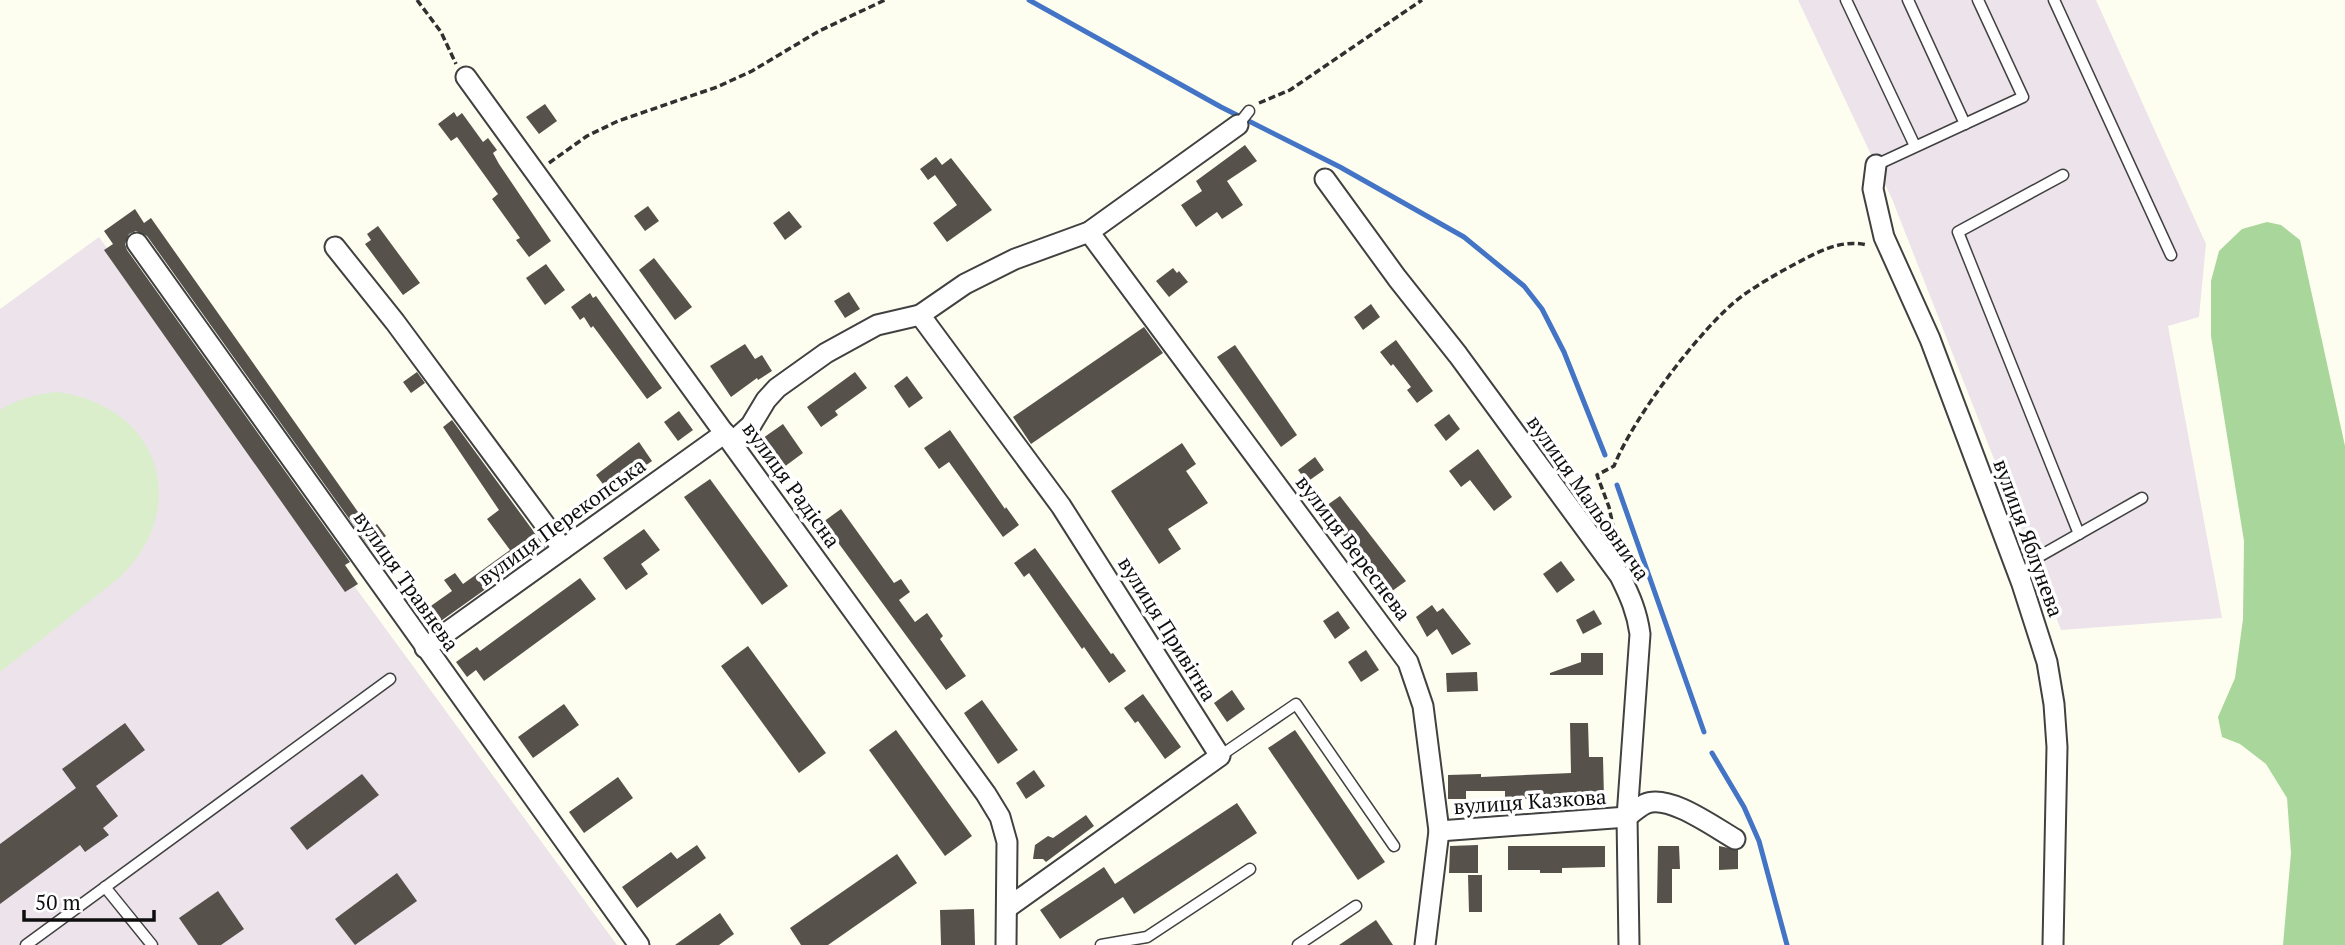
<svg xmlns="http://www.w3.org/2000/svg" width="2345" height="945" viewBox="0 0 2345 945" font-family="'PT Serif',serif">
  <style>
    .industrial { fill: #ece3eb }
    .forest { fill: #a9d69b }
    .pitch { fill: #dbeecc }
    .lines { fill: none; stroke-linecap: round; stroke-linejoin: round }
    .stream { stroke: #4374c5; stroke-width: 5 }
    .building { fill: #56524b }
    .lane-casing { stroke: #414141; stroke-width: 13 }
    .street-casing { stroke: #414141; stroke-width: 23 }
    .path { stroke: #303030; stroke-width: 3.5; stroke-dasharray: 7 3.5; stroke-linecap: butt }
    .lane { stroke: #fff; stroke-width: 10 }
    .street { stroke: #fff; stroke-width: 19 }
    .labels { text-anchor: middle; stroke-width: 7; stroke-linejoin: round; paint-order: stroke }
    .street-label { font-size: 21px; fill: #0e0e0e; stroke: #fff }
  </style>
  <rect width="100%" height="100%" fill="#fefef0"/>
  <g class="industrial">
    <path d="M1798 0H2096L2206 244 2199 317 2168 326 2222 618 2061 630 1892 199Z"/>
    <path d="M99 237 617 945H0V309Z"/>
  </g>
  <path class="forest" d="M2267 222 2281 225 2300 240 2345 446V945H2283L2291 853 2287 798 2266 764 2240 744 2222 737 2218 717 2235 678 2243 619 2244 541 2211 336V281L2219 251 2242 229Z"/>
  <path class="pitch" d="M58 392C159 406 193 507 119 578L0 672V410C19 398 37 394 58 392Z"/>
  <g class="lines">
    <g class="stream">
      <path d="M1029 0 1221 107 1340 167 1464 237 1524 286 1542 309 1564 352 1605 455"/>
      <path d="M1617 485 1704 732"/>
      <path d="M1712 753 1744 807 1759 841 1787 945"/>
    </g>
  </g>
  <g class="building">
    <path d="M545 104 557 121 539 134 526 117Z"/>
    <path d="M454 112 457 117 462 113 483 142 488 138 497 150 493 153 499 164 551 241 529 257 516 240 520 238 492 199 498 194 457 137 451 141 438 124Z"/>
    <path d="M1245 145 1257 161 1227 181 1243 205 1222 219 1217 212 1196 227 1181 205 1202 191 1196 181Z"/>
    <path d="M936 157 942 165 951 158 992 210 947 242 933 223 957 205 935 175 928 180 920 169Z"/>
    <path d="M648 206 659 221 645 231 634 216Z"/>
    <path d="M135 209 144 223 151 218 370 529 377 524 386 536 370 548 147 236 136 231 129 234 125 244 127 250 350 562 345 565 358 584 345 592 104 250 113 244 104 231Z"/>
    <path d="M789 211 802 227 785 240 773 223Z"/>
    <path d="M378 226 420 283 403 295 365 244 371 240 367 234Z"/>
    <path d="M654 258 692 307 675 320 639 270Z"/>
    <path d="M546 264 565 290 545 305 526 278Z"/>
    <path d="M1173 268 1177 273 1179 271 1188 282 1169 297 1156 281Z"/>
    <path d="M849 292 860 309 845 318 834 301Z"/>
    <path d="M590 293 593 298 596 296 662 388 647 399 593 326 591 328 584 317 580 320 571 307Z"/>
    <path d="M1371 304 1380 317 1363 330 1354 317Z"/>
    <path d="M1144 327 1163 353 1031 444 1013 417Z"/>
    <path d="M1396 340 1433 391 1417 403 1407 390 1411 387 1393 364 1391 366 1380 352Z"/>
    <path d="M745 344 755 359 762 355 772 371 758 380 757 378 731 397 710 366Z"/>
    <path d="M1235 345 1297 435 1281 447 1217 357Z"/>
    <path d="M417 372 425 383 411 393 403 382Z"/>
    <path d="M855 372 867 388 835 411 838 415 821 427 807 407Z"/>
    <path d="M907 376 923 398 909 408 894 386Z"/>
    <path d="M679 411 693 430 678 441 664 422Z"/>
    <path d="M1449 414 1460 429 1446 441 1434 425Z"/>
    <path d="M452 420 545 547 438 623 428 608 452 591 444 580 455 573 463 584 510 550 487 519 499 510 443 427Z"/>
    <path d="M783 424 803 453 784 467 763 438Z"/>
    <path d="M950 430 1005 509 1006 507 1019 525 1003 537 949 462 939 469 924 448Z"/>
    <path d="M639 442 652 461 609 492 596 475Z"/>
    <path d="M1182 443 1196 464 1186 471 1208 503 1168 529 1181 549 1159 564 1111 491Z"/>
    <path d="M1478 449 1512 497 1494 511 1470 480 1461 487 1449 471Z"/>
    <path d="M1315 457 1324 470 1307 482 1298 470Z"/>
    <path d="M710 479 788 586 762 605 684 497Z"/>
    <path d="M1340 496 1406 581 1388 594 1323 508Z"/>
    <path d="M841 509 894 583 901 579 910 592 899 600 915 622 927 613 943 636 940 639 966 676 946 690 823 522Z"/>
    <path d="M644 529 660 550 641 564 648 574 626 590 603 558Z"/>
    <path d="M1035 548 1111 654 1113 653 1126 671 1109 683 1084 647 1082 649 1029 573 1024 577 1014 563Z"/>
    <path d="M1561 561 1575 580 1557 593 1543 574Z"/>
    <path d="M580 578 596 599 484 681 476 670 467 677 456 662 477 647 480 651Z"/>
    <path d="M1432 605 1437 612 1443 608 1471 644 1452 655 1437 629 1427 637 1416 617Z"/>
    <path d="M1594 610 1602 624 1583 634 1576 620Z"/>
    <path d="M1338 611 1350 628 1335 639 1323 621Z"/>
    <path d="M748 646 826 753 799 773 721 666Z"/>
    <path d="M1366 650 1379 670 1361 682 1348 662Z"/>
    <path d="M1581 653H1603V675H1550V673L1581 662Z"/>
    <path d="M1477 672 1478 691 1447 692 1446 673Z"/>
    <path d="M1232 690 1245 709 1227 722 1214 703Z"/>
    <path d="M1143 694 1181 747 1165 759 1138 721 1135 723 1124 708Z"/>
    <path d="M982 700 1018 750 998 764 964 713Z"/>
    <path d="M564 704 579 725 533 758 518 737Z"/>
    <path d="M125 723 145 750 96 786 118 816 103 828 109 835 85 852 80 845 0 904V844L76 788 62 769Z"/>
    <path d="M1570 723H1588L1589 757H1603L1604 798 1505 799V791H1466V799H1448V775L1481 774V777L1571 773Z"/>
    <path d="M896 730 972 836 945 856 869 750Z"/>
    <path d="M1295 730 1385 862 1358 880 1268 748Z"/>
    <path d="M1034 770 1045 786 1026 799 1016 783Z"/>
    <path d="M362 774 379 795 307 850 290 828Z"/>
    <path d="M618 777 633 798 584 833 569 812Z"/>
    <path d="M1237 803 1257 833 1134 914 1123 897 1060 939 1040 910 1104 867 1115 884Z"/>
    <path d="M1086 815 1094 826 1046 862 1043 859H1033L1035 845 1048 836 1053 838Z"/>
    <path d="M697 845 706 858 637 908 622 887 671 852 677 859Z"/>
    <path d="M1478 845V873H1449L1450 846Z"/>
    <path d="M1508 846H1605V867L1562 868V873H1540V870H1508Z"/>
    <path d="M1658 846H1679L1680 869H1672V903H1657Z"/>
    <path d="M1719 846 1738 850V869L1719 870Z"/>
    <path d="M897 854 917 883 828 945H801L790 928Z"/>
    <path d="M397 873 417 901 355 945 335 919Z"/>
    <path d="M1468 875H1482V912H1469Z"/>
    <path d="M218 891 244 929 221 945H198L179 918Z"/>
    <path d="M974 909 975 945H941L940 910Z"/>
    <path d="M720 913 734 934 719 945H675Z"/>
    <path d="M1376 920 1393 945H1339Z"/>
  </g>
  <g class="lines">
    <g class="lane-casing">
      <g id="lane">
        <path d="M1846 0 1915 146"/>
        <path d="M1908 0 1965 124"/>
        <path d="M2054 0 2171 255"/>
        <path d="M1238 125 1249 111"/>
        <path d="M1876 165 2023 97 1978 0"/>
        <path d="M2063 175 1958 232 2079 534"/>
        <path d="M2022 583 2033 560 2142 498"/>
        <path d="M1220 756 1296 704 1394 846"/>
        <path d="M105 887 152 945"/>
        <path d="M26 945 390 679"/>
        <path d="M1101 945 1147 937 1250 869"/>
        <path d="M1298 945 1356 906"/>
      </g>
    </g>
    <g class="street-casing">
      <g id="street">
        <path d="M466 77 986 794 1000 817 1007 842 1006 945"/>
        <path d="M1876 165 1873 189 1884 237 1930 339 2022 584 2047 662 2054 704 2057 747 2053 945"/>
        <path d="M1325 179 1397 278 1458 355 1620 576C1630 596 1637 612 1640 634L1627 817 1629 945"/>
        <path d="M1089 232 1408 662 1423 706 1439 831 1425 945"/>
        <path d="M137 243 639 945"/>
        <path d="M335 247 395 322 563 549"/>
        <path d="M920 315 1061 506 1220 756 1007 908"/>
        <path d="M732 442 751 425 766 400 777 388 826 353 877 325 920 315 965 284 1015 259 1089 232 1238 125"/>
        <path d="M425 648 725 433"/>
        <path d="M1439 831 1627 817C1632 813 1639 807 1645 804 1668 793 1714 827 1735 839"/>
      </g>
    </g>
    <g class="path">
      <path d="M417 0 441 32 456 64"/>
      <path d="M1259 103 1290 90 1422 0"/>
      <path d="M549 163 587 136 618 121 717 87 752 71 819 31 885 0"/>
      <path d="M1616 540 1609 507 1597 475 1614 466C1633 418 1701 327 1742 296 1759 284 1778 273 1797 263 1819 251 1842 239 1867 245"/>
    </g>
    <use href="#lane" class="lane"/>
    <use href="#street" class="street"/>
  </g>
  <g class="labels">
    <g class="street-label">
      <text transform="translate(791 485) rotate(54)" y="7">вулиця Радісна</text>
      <text transform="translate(1588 498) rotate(55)" y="7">вулиця Мальовнича</text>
      <text transform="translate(562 522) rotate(-36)" y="7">вулиця Перекопська</text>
      <text transform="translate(2028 538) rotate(70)" y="7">вулиця Яблунева</text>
      <text transform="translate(1353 548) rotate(53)" y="7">вулиця Вереснева</text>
      <text transform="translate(406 581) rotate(55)" y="7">вулиця Травнева</text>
      <text transform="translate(1167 629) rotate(58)" y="7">вулиця Привітна</text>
      <text transform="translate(1530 802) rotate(-4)" y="7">вулиця Казкова</text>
    </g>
  </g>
  <path d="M24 910v10h130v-10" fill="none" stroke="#0e0e0e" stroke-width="3.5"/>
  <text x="35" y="910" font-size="21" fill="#0e0e0e" stroke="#ffffff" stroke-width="5" paint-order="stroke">50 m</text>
</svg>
